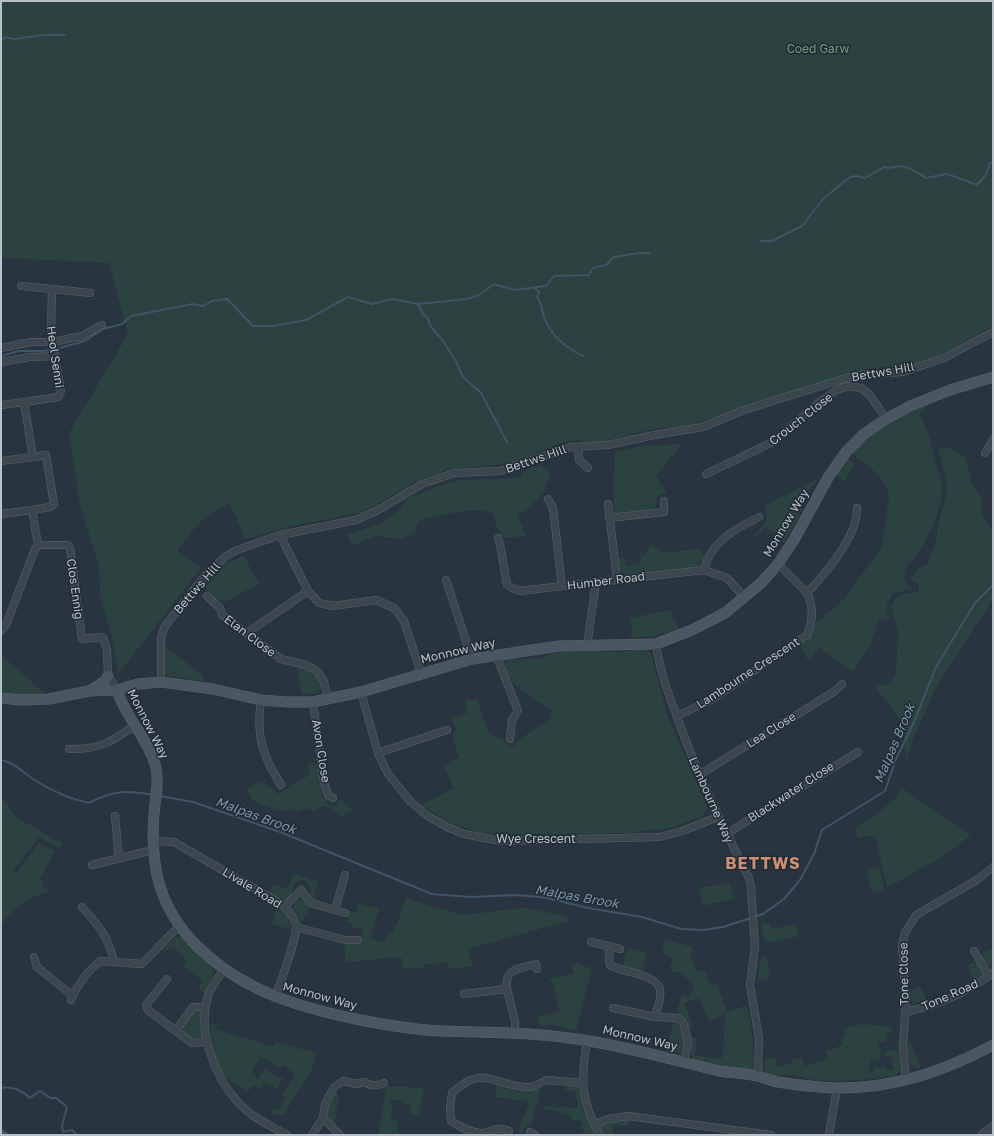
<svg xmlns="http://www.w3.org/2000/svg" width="994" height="1136" viewBox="0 0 994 1136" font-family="'Golos Text',sans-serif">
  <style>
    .green { fill: #2b4241 }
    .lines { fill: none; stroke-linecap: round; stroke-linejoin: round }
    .stream { stroke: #405467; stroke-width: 2 }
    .canal { stroke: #405467; stroke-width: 7 }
    .street-casing { stroke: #5a646d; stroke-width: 8 }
    .secondary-casing { stroke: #5a646d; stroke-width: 11 }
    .street { stroke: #3c464f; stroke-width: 7 }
    .secondary { stroke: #4a5662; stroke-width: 10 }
    .labels { text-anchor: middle; stroke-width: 3; stroke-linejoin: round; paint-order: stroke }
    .park-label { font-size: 12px; fill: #799d7e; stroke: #212b34 }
    .street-label { font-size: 12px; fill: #b9c1ca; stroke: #212b34 }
    .water-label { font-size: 13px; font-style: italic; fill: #7c95aa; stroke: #212b34 }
    .district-label { font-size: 16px; font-weight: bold; letter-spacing: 1px; fill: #cd8f70; stroke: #212b34 }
  </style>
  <rect width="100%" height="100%" fill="#28343f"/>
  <g class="green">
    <path d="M1 1H993V326L940 355 912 365 856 370 833 380 739 408 716 418 684 427 658 428 597 443 577 440 558 444 517 462 507 464 450 469 416 481 380 503 359 513 287 527 246 539 229 503 200 522 177 550 201 568 118 674 112 637 100 596 99 568 79 500 69 433 128 334 109 263 1 258Z"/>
    <path d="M924 405 927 408 919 415C929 429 931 442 934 458 935 465 940 471 941 478 945 504 933 528 920 550 916 556 908 563 906 570 903 577 908 584 913 589L893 593 888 601 886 612 890 619 878 620 871 644 853 672 819 647 809 662 799 645 812 634 815 624 844 599 882 547 889 496 885 484 875 472 852 453C873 432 896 417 924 405Z"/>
    <path d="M682 444 656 476 667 493 658 494 655 508 613 515 615 452 641 446Z"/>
    <path d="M938 448H951L966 459 972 483 983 500 981 512 993 531V599L940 680 914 736 905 764V726L875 687 891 683 896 673 898 631 891 607 898 595 919 592V584L910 580 917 569 927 564 936 542 938 522 946 498 947 484Z"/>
    <path d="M848 458 855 465 845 480H842L837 475V472Z"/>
    <path d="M541 465 549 472 550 478 545 488 546 490 526 511 518 515 526 536 503 538 496 525 494 515C479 503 437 517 419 520L414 533 400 539 377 536 353 545 346 535 376 525 395 515 409 498 438 486 461 480 504 479 522 477 523 472 535 466Z"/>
    <path d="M819 478 808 491 798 519 784 543 771 530 764 528 757 537 754 535C764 523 771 522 764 506Z"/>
    <path d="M652 544 661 553 699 549 702 550 704 557 698 567 632 575 631 573 625 574 621 572 618 558H625L627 567 641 563V555H644Z"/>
    <path d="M244 556 259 584 225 602 216 598 205 587 225 564Z"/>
    <path d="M671 610 673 619 675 618 679 629 653 636 631 638 632 627 630 618Z"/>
    <path d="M164 647 202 674 204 681 168 676 164 671Z"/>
    <path d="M645 649 651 653 668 717 707 806 703 816 671 828 628 833 507 835 481 833 448 822 421 805 454 788 444 767 459 757 452 737 456 729 451 718 467 713 466 699 478 700 484 721 489 733 496 737 502 739 512 747 527 734 550 719 551 710C536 699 497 681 508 659H540L549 654 569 650 617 652Z"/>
    <path d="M1 655 45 693 21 695 1 693Z"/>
    <path d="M297 667C309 671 317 672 321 686L318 693 302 695Z"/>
    <path d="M307 763H317L323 798 327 804 335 806 341 800 353 810 342 817 329 807 323 806 314 811 306 808 298 812 291 809 281 811 261 805 251 799 247 789 261 781 278 794 309 775Z"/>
    <path d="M902 788 971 835 943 856 887 888 875 835 858 838 855 830 894 800Z"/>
    <path d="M1 797 8 803 10 810 27 825 29 823 55 841 57 838 63 843 59 849 39 837 13 871 16 874 39 843 55 851 40 879 43 882 44 888 49 890C43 894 38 895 32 898 18 905 9 913 1 926Z"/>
    <path d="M879 867 885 890 872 893 867 873 869 869Z"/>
    <path d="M294 873 318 882 314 897 319 899 318 901 309 897C312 889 311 883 302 880L294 883 291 895 285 900H280L270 893 273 884 287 889Z"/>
    <path d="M730 882 734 899 702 906 699 888Z"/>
    <path d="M407 897 414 901 462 915 524 908 567 916 568 921 468 949 473 966 448 969 447 962 424 965V968L403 969 401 957 346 962 344 943H362L363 936 362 929 351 927 352 923 346 921 349 911 356 913 358 903 379 909 370 939 384 943 388 932 393 933Z"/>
    <path d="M299 899H305L309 905 307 917H304L302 923 292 906Z"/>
    <path d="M277 907 288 916 292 930 272 924Z"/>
    <path d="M769 923 771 929 796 924 799 936 768 943 764 940 761 924Z"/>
    <path d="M177 937C192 939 203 960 213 970L214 974 205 994 198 987 203 981 183 966 187 961 178 953 179 952 173 947 166 951 164 949 174 939Z"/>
    <path d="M665 939 692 947 694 952 690 954 697 972 705 970 711 986 717 984 727 1012 747 1005C751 1026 755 1047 753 1069 740 1075 709 1063 694 1060L691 1055V1038H696L695 1055 720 1059 723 1056 725 1014 709 1022 699 998 684 1003 693 1027 689 1029 682 1017 676 1015 682 995 690 997 694 983 678 972 672 973 670 967 674 959 662 953Z"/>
    <path d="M628 948 647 953 642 972 622 967Z"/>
    <path d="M990 949 993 953V965L990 967C985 964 983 959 983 953Z"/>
    <path d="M766 954 770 978 758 981 760 959Z"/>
    <path d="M579 963 582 966 592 968 576 1031 554 1025 539 1026 537 1017 560 1011 552 982 549 979 574 973 572 965Z"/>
    <path d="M972 963H978L983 973 974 981 968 966Z"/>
    <path d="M920 987 927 1000 912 1005 909 994 911 991Z"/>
    <path d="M196 1011H201L203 1034 202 1038 192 1039 184 1033 182 1028 191 1013Z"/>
    <path d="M673 1021H676L683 1035 684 1043 680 1052H667Z"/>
    <path d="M212 1023 217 1025 216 1029 274 1047 276 1042 316 1053 310 1074 296 1093 285 1114H273L271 1111 273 1108 278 1111 286 1098 282 1095 295 1075 283 1065 281 1068 261 1057 250 1074 258 1079 265 1069 279 1078 280 1077 283 1078 276 1089 273 1085 264 1082 260 1088 252 1085 248 1092C241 1087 233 1084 227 1078 215 1068 211 1040 210 1025Z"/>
    <path d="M862 1024 892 1027 893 1032 886 1034 887 1041 878 1043 881 1059 870 1060 871 1066 868 1067 869 1073 874 1072V1068L886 1067V1070L893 1069 892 1056 885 1057V1051L899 1050 901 1070 896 1076 857 1080 819 1081 792 1075 771 1076 764 1070 765 1059 775 1057 777 1067 792 1063 791 1060 802 1058 804 1066 828 1060 826 1051 843 1045 841 1038 845 1037 843 1029Z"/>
    <path d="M910 1040 921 1068 916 1069 909 1064 907 1042Z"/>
    <path d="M496 1085C512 1091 525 1095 540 1088L538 1105H535L532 1124 524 1128 523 1133H519L520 1125 529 1104 526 1101 495 1097Z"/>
    <path d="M566 1085 579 1086 583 1109 595 1135H583L584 1130 581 1129 583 1122 571 1119V1115L543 1108 544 1106 577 1108 578 1101 576 1100V1092L565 1090Z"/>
    <path d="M386 1086 424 1088 419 1116 410 1114 411 1106 405 1105 404 1101 391 1100 390 1104H393L391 1119 396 1120 399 1135H378Z"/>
    <path d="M337 1090 338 1101 334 1126 327 1115V1105Z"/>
    <path d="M631 1119 628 1126 614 1125 613 1135H605L601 1127 604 1124 611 1122Z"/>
  </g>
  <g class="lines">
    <g class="stream">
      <path d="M1 40 5 37 14 39 45 35H65"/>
      <path d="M760 241H772L802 226 823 199 850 177 857 176 865 178 884 167C891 169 893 167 900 166 909 166 918 173 926 178L947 174 977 185 986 175 990 163 993 162"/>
      <path d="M534 288 539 292 537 297C542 303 541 309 544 317 551 336 565 347 583 356"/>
      <path d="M418 304 422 313 427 317 431 327 443 341 456 361 463 377 481 393 507 442"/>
      <path d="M56 349 85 341 103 329 122 324 131 316 193 304 203 306 212 301 227 299 253 326H274L306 320 348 297 372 304 392 299 418 304 467 299 479 295 494 284 514 290 546 286 554 276 589 275 593 268 606 265 614 257 639 253H650"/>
      <path d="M1 356 19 351H43L51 350"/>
      <path d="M1 760C14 762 25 774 36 781 52 791 70 799 89 803 114 790 127 790 154 795"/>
      <path d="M160 796 193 802 280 832 432 894 471 897 514 895 542 897 588 908 642 917 681 929 703 930 723 927 763 914 784 899 800 880 814 854 822 830 885 791 896 759 914 722 936 667 975 603 993 585"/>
      <path d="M1 1088C13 1086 21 1090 30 1098L40 1091 50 1098H56L67 1107 62 1126 63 1132 72 1130 77 1135"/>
    </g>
    <path class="canal" d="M1 1133 5 1135"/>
    <g class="street-casing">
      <g id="street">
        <path d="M21 286 52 289"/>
        <path d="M1 348 31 342H52L82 336 102 325"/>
        <path d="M1 362 30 357 56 356"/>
        <path d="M2 405 24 402"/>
        <path d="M578 447 579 460 588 468"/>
        <path d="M985 453 993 440"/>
        <path d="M1 461 33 457"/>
        <path d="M706 474 773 442 822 400 837 390 848 386 861 388 870 395 886 419"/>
        <path d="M548 499 553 508 562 586"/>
        <path d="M608 504 617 579"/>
        <path d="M1 514 32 510"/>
        <path d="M609 518 664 512V501"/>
        <path d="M280 535 308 591 319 603 333 606 376 600 394 608 404 621 421 673"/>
        <path d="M498 538 501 549 507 585 519 591 704 570 727 578 745 598"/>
        <path d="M38 545 32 510 50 507 54 504 46 455 33 457 24 402 58 397 61 391 51 335 52 289 90 293"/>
        <path d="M38 545H68L70 548 82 639 103 637 107 649 108 676 117 690"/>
        <path d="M704 570C710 542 735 529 759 517"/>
        <path d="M446 580 472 659"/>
        <path d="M807 593C826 573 858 537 857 508"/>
        <path d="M207 596 220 608 222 615 281 659 306 665 317 671 324 682 328 699"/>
        <path d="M1 631 6 625 35 549 38 545"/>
        <path d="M247 633 308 591"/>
        <path d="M656 644C660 673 670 698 680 725 699 778 724 828 749 878L751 888 755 947 750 985 759 1038 758 1076"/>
        <path d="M587 646 596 582"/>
        <path d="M496 655 518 711 512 720 510 739"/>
        <path d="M161 682V638L165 626 204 577 226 556 237 550 280 535 356 520 380 509 422 484 454 473 500 471 571 447 608 445 654 435 703 427 744 410 856 375 903 372 944 358 993 332"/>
        <path d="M361 692 378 753 388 774 410 801 426 815 447 827 464 834 501 841 660 837 682 831 718 817"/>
        <path d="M261 700C256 736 262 755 281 785"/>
        <path d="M313 702 324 782 328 795 333 798"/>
        <path d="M677 716 711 700 807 635C813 621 814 607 807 593L778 564"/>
        <path d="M69 749C97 750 112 742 134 726"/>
        <path d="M378 753 447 730"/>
        <path d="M699 775 835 691 842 684"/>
        <path d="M115 816 119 858"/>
        <path d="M726 834 858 752"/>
        <path d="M153 841 174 842 278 902C286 907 295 916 296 926 297 940 280 982 275 998"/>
        <path d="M92 865 153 850"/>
        <path d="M285 906 301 890 311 903 335 910 345 875"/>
        <path d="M82 907C99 926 108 936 114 962"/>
        <path d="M335 910 345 913"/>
        <path d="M296 927 345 940H358"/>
        <path d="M591 942 620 949"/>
        <path d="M610 947 609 959 610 965C623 973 655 973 660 989 662 998 657 1009 655 1017"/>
        <path d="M974 951 989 976"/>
        <path d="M34 957 37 967 73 996"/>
        <path d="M224 970C218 978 211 986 208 996 197 1030 214 1076 237 1101 250 1117 270 1125 287 1135"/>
        <path d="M167 979 146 1005 148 1010 192 1043 207 1042"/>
        <path d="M507 989C504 968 519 969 536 964L537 969"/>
        <path d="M464 994 507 989 515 1022V1033"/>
        <path d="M71 1000C77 985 88 971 100 961L142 964 179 926"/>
        <path d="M613 1008 655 1017 678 1018 683 1022 688 1041 684 1062"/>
        <path d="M905 1012C936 1006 968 992 993 973"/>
        <path d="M176 1030 193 1007H206"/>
        <path d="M587 1040C581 1078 580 1101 600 1135"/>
        <path d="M906 1080 903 1046 906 1000 902 945 905 933 916 915 977 880 993 867"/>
        <path d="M323 1118 340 1135"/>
        <path d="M594 1125 608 1119 628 1116 771 1135"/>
        <path d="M509 1131C492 1125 495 1133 481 1133 471 1133 459 1126 451 1121L450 1107 452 1093C482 1065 490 1083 524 1087H532L547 1080 582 1083"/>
        <path d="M530 1132 535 1135"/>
        <path d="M312 1135 323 1118 325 1104 334 1087 343 1081 356 1084 365 1082C372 1087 376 1086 384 1083"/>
        <path d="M829 1135 837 1088"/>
        <path d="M981 1135 993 1126"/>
      </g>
    </g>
    <g class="secondary-casing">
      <g id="secondary">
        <path d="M91 690 104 682 108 676"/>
        <path d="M117 690C125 717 147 737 155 764 160 780 155 798 154 814 150 866 159 908 197 946 241 990 297 1007 356 1019 385 1025 414 1030 444 1031 491 1033 537 1032 583 1040 629 1047 673 1060 719 1071 731 1073 745 1073 757 1076 764 1077 771 1081 778 1082 796 1085 816 1087 834 1088 893 1089 942 1072 993 1045"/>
        <path d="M1 698 21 700 49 699 89 691 117 690 138 684 161 682 213 689 261 700 287 702H313L361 692 472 659 559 646 656 644 692 630 725 613 761 583 778 564 795 538 829 476 846 452 864 434 886 419 910 406 950 390 993 377"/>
      </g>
    </g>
    <use href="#street" class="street"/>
    <use href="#secondary" class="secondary"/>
  </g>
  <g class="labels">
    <g class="park-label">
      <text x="818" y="53">Coed Garw</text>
    </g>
    <g class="street-label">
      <text transform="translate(55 357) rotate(82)" y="4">Heol Senni</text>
      <text transform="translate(883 372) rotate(-10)" y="4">Bettws Hill</text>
      <text transform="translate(801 419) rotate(-38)" y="4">Crouch Close</text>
      <text transform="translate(536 459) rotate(-19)" y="4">Bettws Hill</text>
      <text transform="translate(786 523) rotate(-59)" y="4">Monnow Way</text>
      <text transform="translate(606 581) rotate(-7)" y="4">Humber Road</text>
      <text transform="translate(197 588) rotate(-49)" y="4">Bettws Hill</text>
      <text transform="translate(75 589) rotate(82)" y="4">Clos Ennig</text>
      <text transform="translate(250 636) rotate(37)" y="4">Elan Close</text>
      <text transform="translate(458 651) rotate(-13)" y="4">Monnow Way</text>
      <text transform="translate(748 673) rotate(-33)" y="4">Lambourne Crescent</text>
      <text transform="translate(148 724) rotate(63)" y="4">Monnow Way</text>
      <text transform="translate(771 730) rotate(-32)" y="4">Lea Close</text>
      <text transform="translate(321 751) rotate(81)" y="4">Avon Close</text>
      <text transform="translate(791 792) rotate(-33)" y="4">Blackwater Close</text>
      <text transform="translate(711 800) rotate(66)" y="4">Lambourne Way</text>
      <text x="536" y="843">Wye Crescent</text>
      <text transform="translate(252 888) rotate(31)" y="4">Livale Road</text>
      <text transform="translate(904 974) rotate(-91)" y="4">Tone Close</text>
      <text transform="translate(950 995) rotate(-24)" y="4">Tone Road</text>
      <text transform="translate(320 996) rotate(15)" y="4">Monnow Way</text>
      <text transform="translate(640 1038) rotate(13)" y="4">Monnow Way</text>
    </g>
    <g class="water-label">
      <text transform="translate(894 743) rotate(-67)" y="5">Malpas Brook</text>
      <text transform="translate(256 815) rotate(20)" y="5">Malpas Brook</text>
      <text transform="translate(577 896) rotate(10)" y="5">Malpas Brook</text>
    </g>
    <g class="district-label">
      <text x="763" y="869">BETTWS</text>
    </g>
  </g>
  <rect width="994" height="1136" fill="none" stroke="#b9c1ca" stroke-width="4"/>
</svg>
